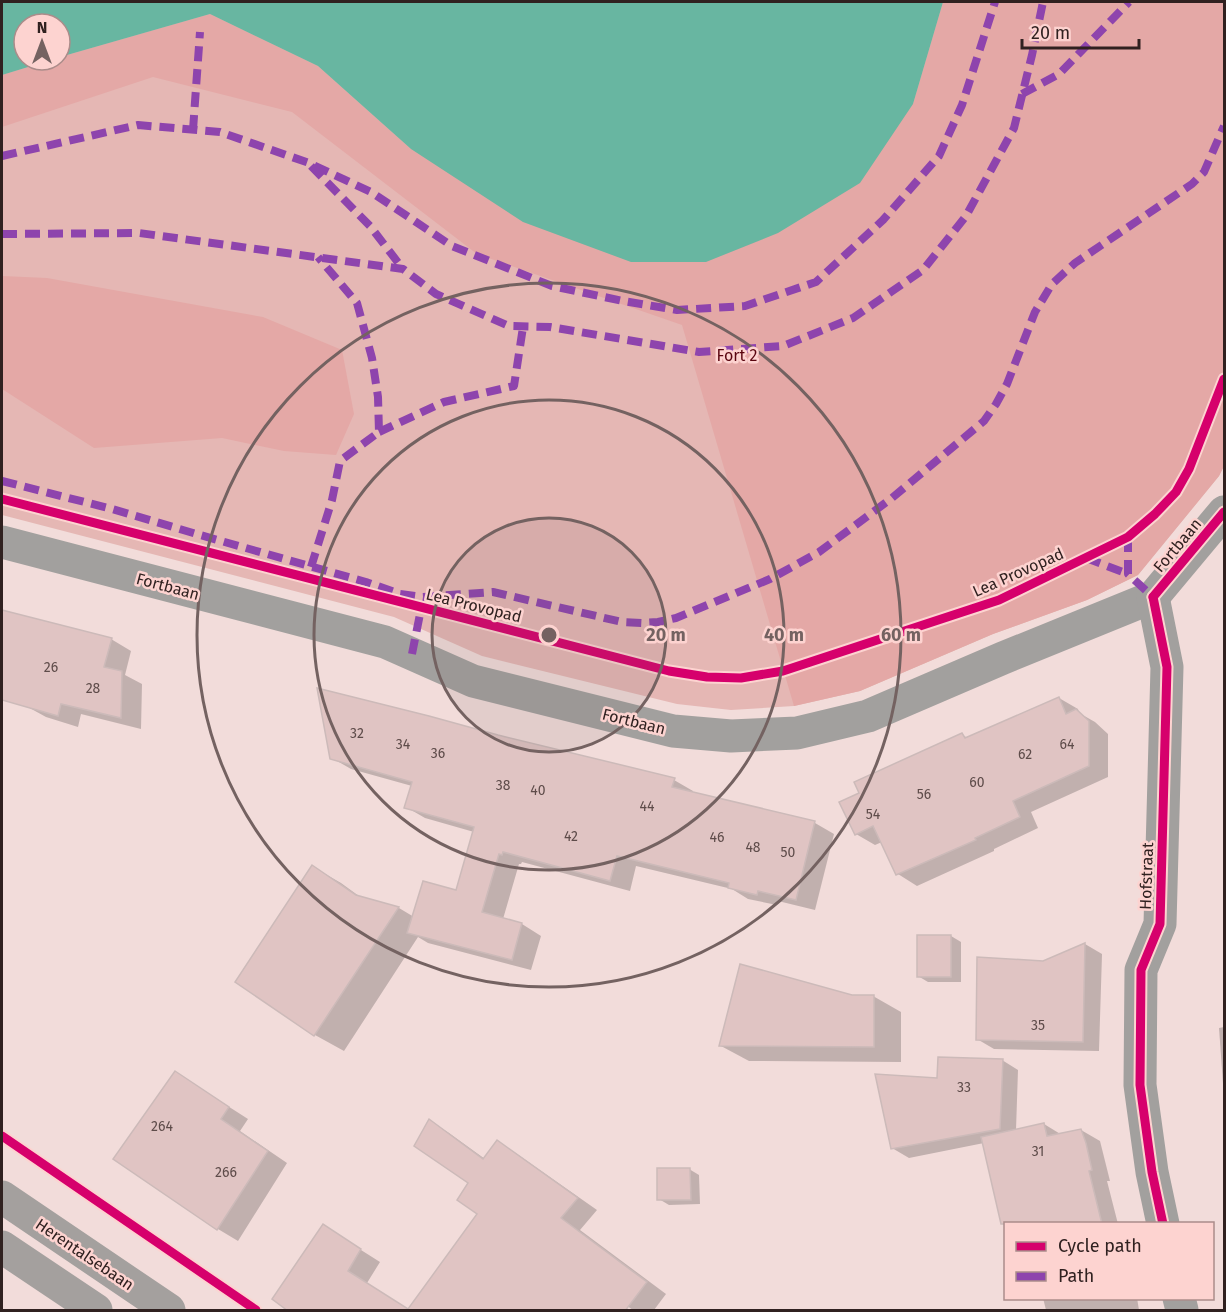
<svg xmlns="http://www.w3.org/2000/svg" width="1226" height="1312" viewBox="0 0 1226 1312" font-family="'Fira Sans',sans-serif">
  <style>
    .green { fill: #e5b7b4; fill-rule: evenodd }
    .forest { fill: #e4a8a6 }
    .water { fill: #68b6a1 }
    .shadow { fill: #0003 }
    .building { fill: #e0c4c3; stroke: #ccbab9; stroke-width: 1.5 }
    .lines { fill: none; stroke-linecap: round; stroke-linejoin: round }
    .street { stroke: #a2a09e; stroke-width: 33 }
    .secondary { stroke: #a4a09e; stroke-width: 33 }
    .quiet { stroke: #8e44ad; stroke-width: 8; stroke-dasharray: 15 8; stroke-linecap: butt }
    .cycleway-casing { stroke: #fdd3d0; stroke-width: 13 }
    .cycleway { stroke: #d6006c; stroke-width: 9 }
    .ring { fill: none; stroke: #746261; stroke-width: 3 }
    .labels { text-anchor: middle; stroke-width: 5; stroke-linejoin: round; paint-order: stroke }
    .number-label { font-size: 14px; fill: #5e4c4a }
    .park-label { font-size: 16px; fill: #5a050f; stroke: #fdd3d0 }
    .street-label { font-size: 16px; fill: #302120; stroke: #fdd3d0 }
    .centre { fill: #746261; stroke: #fdd3d0; stroke-width: 3 }
    .ring-label { font-size: 18px; text-anchor: middle; font-weight: bold; fill: #746261; stroke: #fdd3d0; stroke-width: 5; stroke-linejoin: round; paint-order: stroke }
  </style>
  <rect width="100%" height="100%" fill="#f2dcda"/>
  <path class="green" d="M2 2H1224V466L1219 476 1138 575 1087 600 993 634 860 691 794 706 731 710 677 704 482 656 394 617 2 515ZM24 24H60V60H24Z"/>
  <g class="forest">
    <path d="M943 2H1224V466L1219 476 1138 575 1087 600 993 634 860 691 794 706 682 325 477 254 292 112 153 77 2 127V75L51 60H60V57L210 14 318 66 411 149 913 104Z"/>
    <path d="M2 276 47 278 263 317 342 350 354 414 336 455 284 451 222 438 94 448 2 389Z"/>
  </g>
  <path class="water" d="M2 2H943L913 104 860 183 778 233 706 262H631L523 222 411 149 318 66 210 14 60 57V24H24V60H51L2 75Z"/>
  <g class="shadow">
    <path d="M2 611 111 639 131 651 125 675 142 684 141 729 81 714 78 727 46 717 26 706 27 702 2 695Z"/>
    <path d="M1059 698 1078 709 1079 713 1095 722 1108 734V777L1031 812 1038 828 994 849V851L917 886 898 874 882 842 875 845 856 834 962 735 968 738Z"/>
    <path d="M497 736 674 780 693 791V793L815 823 834 834 815 910 778 901 777 905 748 899 732 889 636 866 630 891 522 862 521 864H519L503 919 522 924 541 936 531 970 428 943 418 937 344 1051 315 1035 237 982 313 867 341 883 363 899 399 908 414 917 457 892 474 832 425 818 406 807 412 786 351 769 332 758Z"/>
    <path d="M951 936 961 942V982H928L918 976Z"/>
    <path d="M1085 944 1102 954 1099 1051 994 1049 977 1039 1044 962Z"/>
    <path d="M852 996H873L901 1012V1062L749 1061 721 1046Z"/>
    <path d="M1224 1027V1098L1219 1028Z"/>
    <path d="M1002 1060 1018 1070 1016 1130 1044 1124 1062 1135 1081 1130 1100 1141 1110 1181H1107L1118 1224H1006L984 1143 909 1158 892 1148 938 1079Z"/>
    <path d="M195 1085 248 1119 240 1131 287 1163 238 1241 218 1229 116 1158Z"/>
    <path d="M430 1121 449 1133 485 1159 497 1142 517 1154 597 1210 580 1230 666 1294 654 1310H633L604 1290 588 1310H291L274 1299 323 1226 380 1262 367 1283 409 1310 479 1214 459 1200 471 1182 416 1145Z"/>
    <path d="M689 1169 699 1175 700 1204 669 1205 659 1199Z"/>
    <path d="M1043 1298H1137L1139 1310H1046Z"/>
  </g>
  <g class="building">
    <path d="M2 610 112 638 104 667 122 671 121 718 61 704 58 716 2 700Z"/>
    <path d="M317 688 429 716 498 735 675 778 672 787 815 821 796 900 758 891 757 895 728 888 729 883 617 856 610 881 503 852 502 855 499 854 482 912 522 923 512 960 407 933 423 881 456 890 474 827 404 808 412 782 330 759Z"/>
    <path d="M1059 697 1066 714 1076 709 1089 721V766L1013 801 1020 817 975 838 976 840 896 875 873 826 855 835 839 802 859 793 854 782 962 733 965 738Z"/>
    <path d="M312 865 356 895 399 907 314 1036 235 982Z"/>
    <rect x="917" y="935" width="34" height="42"/>
    <path d="M1085 943 1083 1042 976 1040 977 957 1043 961Z"/>
    <path d="M740 964 852 995H874V1047L719 1046Z"/>
    <path d="M938 1057 1003 1059 1000 1129 891 1149 875 1074 937 1078Z"/>
    <path d="M175 1071 229 1107 221 1119 268 1151 217 1230 113 1159Z"/>
    <path d="M429 1119 483 1159 497 1140 578 1198 561 1218 647 1282 625 1311H288L272 1299 323 1224 361 1249 348 1271 408 1309 477 1214 457 1200 468 1183 414 1146Z"/>
    <path d="M1044 1123 1047 1136 1081 1129 1086 1143 1092 1170 1089 1171 1102 1224H1001L981 1137Z"/>
    <path d="M657 1168H690L691 1200H657Z"/>
  </g>
  <g class="lines">
    <g class="street">
      <path d="M2 542 385 642 473 681 673 731 731 736 797 733 868 716 1003 658 1153 597 1224 512"/>
      <path d="M1153 597 1167 667 1160 924 1141 970 1140 1085 1152 1172 1163 1224"/>
      <path d="M1179 1298 1182 1310"/>
    </g>
    <g class="secondary">
      <path d="M2 1197 169 1310"/>
      <path d="M2 1247 96 1310"/>
    </g>
    <g class="quiet">
      <path d="M1022 94 1059 74 1129 2"/>
      <path d="M193 130 200 32"/>
      <path d="M2 156 138 125 220 132 309 163 371 192 452 246 552 286 623 301 677 310 745 306 816 282 883 220 939 156 962 105 995 2"/>
      <path d="M311 166 370 226 403 269"/>
      <path d="M2 234 139 233 403 269 436 294 509 326 550 327 699 352 783 346 853 318 923 270 966 216 1014 128 1032 55 1043 2"/>
      <path d="M379 432 444 402 514 386 523 327"/>
      <path d="M2 481 112 509 200 535 366 582 400 594 423 597 493 592 622 622 642 623 658 622 676 618 770 579 819 552 892 498 984 421 996 404 1007 384 1035 312 1052 284 1075 263 1192 184 1204 172 1224 126"/>
      <path d="M1128 537V574L1153 597"/>
      <path d="M1086 558 1128 574"/>
      <path d="M311 567 332 500 340 461 379 432 378 397 372 358 357 303 318 257"/>
      <path d="M412 654 422 604"/>
    </g>
    <g class="cycleway-casing">
      <g id="cycleway">
        <path d="M2 499 669 671 707 677 741 678 783 671 999 600 1128 537 1155 514 1176 492 1189 469 1224 379"/>
        <path d="M1153 597 1167 667 1160 924 1141 970 1140 1085 1152 1172 1163 1224"/>
        <path d="M1153 597 1224 512"/>
        <path d="M2 1136 256 1310"/>
      </g>
    </g>
    <use href="#cycleway" class="cycleway"/>
  </g>
  <circle cx="549" cy="635" r="117" fill="#746261" fill-opacity=".12"/>
  <g class="ring">
    <circle cx="549" cy="635" r="117"/>
    <circle cx="549" cy="635" r="235"/>
    <circle cx="549" cy="635" r="352"/>
  </g>
  <g class="labels">
    <g class="number-label">
      <text x="51" y="672">26</text>
      <text x="93" y="693">28</text>
      <text x="357" y="738">32</text>
      <text x="403" y="749">34</text>
      <text x="1067" y="749">64</text>
      <text x="438" y="758">36</text>
      <text x="1025" y="759">62</text>
      <text x="977" y="787">60</text>
      <text x="503" y="790">38</text>
      <text x="538" y="795">40</text>
      <text x="924" y="799">56</text>
      <text x="647" y="811">44</text>
      <text x="873" y="819">54</text>
      <text x="571" y="841">42</text>
      <text x="717" y="842">46</text>
      <text x="753" y="852">48</text>
      <text x="788" y="857">50</text>
      <text x="1038" y="1030">35</text>
      <text x="964" y="1092">33</text>
      <text x="162" y="1131">264</text>
      <text x="1038" y="1156">31</text>
      <text x="226" y="1177">266</text>
    </g>
    <g class="park-label">
      <text x="737" y="361">Fort 2</text>
    </g>
    <g class="street-label">
      <text transform="translate(1177 545) rotate(-50)" y="6">Fortbaan</text>
      <text transform="translate(1018 572) rotate(-24)" y="6">Lea Provopad</text>
      <text transform="translate(168 586) rotate(15)" y="6">Fortbaan</text>
      <text transform="translate(474 605) rotate(14)" y="6">Lea Provopad</text>
      <text transform="translate(634 721) rotate(14)" y="6">Fortbaan</text>
      <text transform="translate(1146 876) rotate(-88)" y="6">Hofstraat</text>
      <text transform="translate(85 1254) rotate(34)" y="6">Herentalsebaan</text>
    </g>
  </g>
  <circle cx="549" cy="635" r="9" class="centre"/>
  <g class="ring-label">
    <text x="666" y="641">20 m</text>
    <text x="784" y="641">40 m</text>
    <text x="901" y="641">60 m</text>
  </g>
  <rect width="1226" height="1312" fill="none" stroke="#302120" stroke-width="6"/>
  <rect x="1004" y="1222" width="210" height="78" fill="#fdd3d0" stroke="#ab8c8a" stroke-width="1.5"/>
  <rect x="1016" y="1242" width="30" height="9" fill="#d6006c" stroke="#ab8c8a" stroke-width="1.5"/>
  <text x="1058" y="1252" font-size="18" fill="#302120">Cycle path</text>
  <rect x="1016" y="1272" width="30" height="9" fill="#8e44ad" stroke="#ab8c8a" stroke-width="1.5"/>
  <text x="1058" y="1282" font-size="18" fill="#302120">Path</text>
  <g transform="translate(42 42)"><circle r="28" fill="#fdd3d0" stroke="#ab8c8a" stroke-width="1.5"/>
  <path d="M0-4.5L10 22L0 15L-10 22Z" fill="#746261"/>
  <text y="-9" font-size="16" font-weight="bold" text-anchor="middle" fill="#302120">N</text>
  </g>
  <path d="M1022 39v9h117v-9" fill="none" stroke="#302120" stroke-width="3"/>
  <text x="1031" y="39" font-size="18" fill="#302120" stroke="#fdd3d0" stroke-width="4.5" paint-order="stroke">20 m</text>
</svg>
